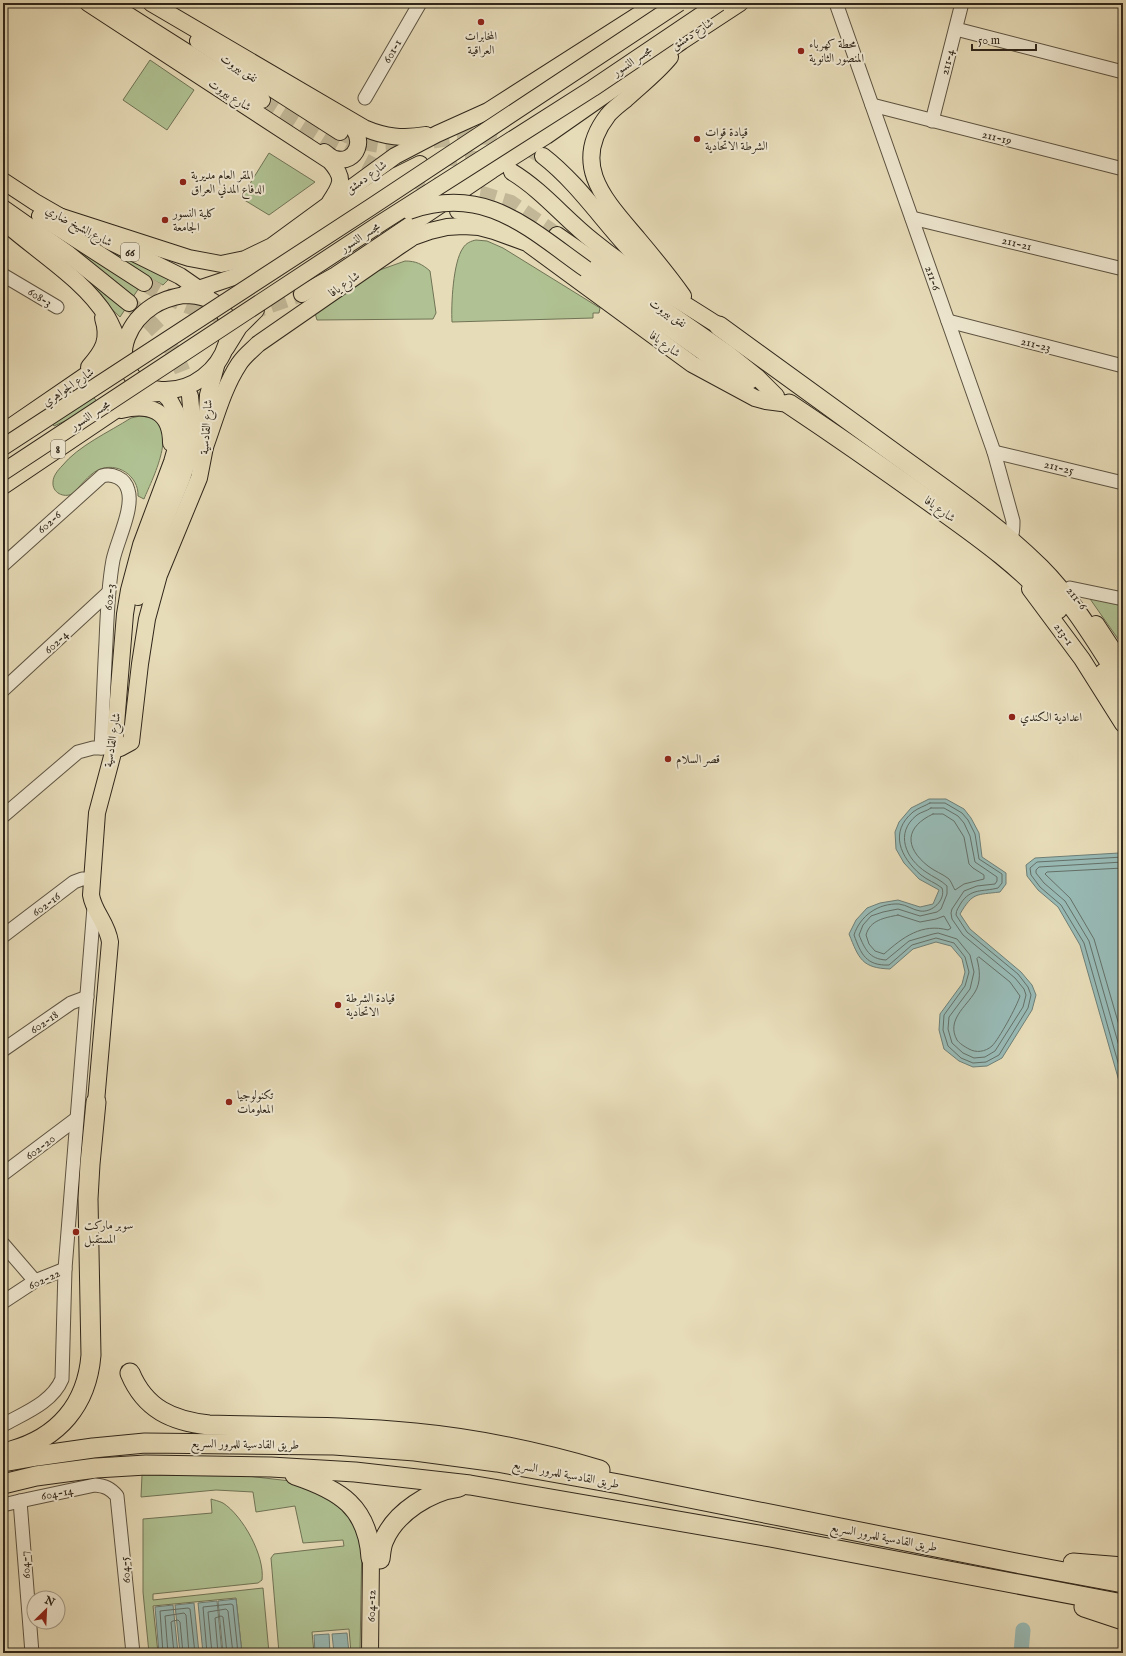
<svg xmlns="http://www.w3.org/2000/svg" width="1126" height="1656" viewBox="0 0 1126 1656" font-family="'IM FELL English',Amiri,serif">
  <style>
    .green { fill: #b0c293; stroke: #707456 }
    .water { fill: #98bab5; stroke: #6e7f77 }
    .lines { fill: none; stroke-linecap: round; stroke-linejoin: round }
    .shore { stroke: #647068; stroke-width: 1 }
    .river { stroke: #98bab5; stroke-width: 15 }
    .major-tunnel { stroke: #c2b898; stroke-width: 16; stroke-dasharray: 16 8; stroke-linecap: butt }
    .minor-casing { stroke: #5d5442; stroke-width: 15 }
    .major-casing { stroke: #2f261a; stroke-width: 18 }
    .highway-casing { stroke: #2f261a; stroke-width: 21 }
    .minor { stroke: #efe8d1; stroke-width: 13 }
    .major { stroke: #e7dcb8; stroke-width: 16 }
    .highway { stroke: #e7dcb8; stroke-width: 19 }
    .major-bridge-casing { stroke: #2f261a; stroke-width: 18; stroke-linecap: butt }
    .major-bridge { stroke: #e7dcb8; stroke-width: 16 }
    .poi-dot { fill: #8f2418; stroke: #efe8d1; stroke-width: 1.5 }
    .labels { text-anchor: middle; stroke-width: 4; stroke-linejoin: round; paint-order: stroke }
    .shield { fill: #efe8d1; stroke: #696051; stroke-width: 1 }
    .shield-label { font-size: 11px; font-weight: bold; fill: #2f261a }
    .street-label { font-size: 12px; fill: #2f261a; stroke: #efe8d1 }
    .poi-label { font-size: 12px; fill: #2f261a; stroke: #efe8d1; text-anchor: start }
  </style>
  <rect width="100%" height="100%" fill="#e7dcb8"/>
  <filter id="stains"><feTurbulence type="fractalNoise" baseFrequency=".005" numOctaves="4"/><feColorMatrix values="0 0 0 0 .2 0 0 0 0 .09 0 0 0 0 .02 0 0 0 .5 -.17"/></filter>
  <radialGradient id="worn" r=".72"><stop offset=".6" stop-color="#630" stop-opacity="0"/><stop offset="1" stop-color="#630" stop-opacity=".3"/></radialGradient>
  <g class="green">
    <path d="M150 60 194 90 167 130 123 100Z"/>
    <path d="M269 153 315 182 269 215 241 198Z"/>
    <path d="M35 205 110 248 171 277 163 285 149 278Z"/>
    <path d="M50 231 139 288 133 297Z"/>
    <path d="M476 240 487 241 503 248 600 308 599 313H593V318L452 322C451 305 453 262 463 248 466 243 471 241 476 240Z"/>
    <path d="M41 243 126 308 120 317Z"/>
    <path d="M405 261C416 261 422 264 430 271L436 313 433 319 317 320 315 313 377 271Z"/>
    <path d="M90 393 100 405 54 426 50 420Z"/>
    <path d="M140 416C184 419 153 477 144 499L138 496C139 476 117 461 98 470 88 475 80 487 72 494 64 498 52 493 53 482 53 476 58 470 62 466 78 446 109 432 131 418Z"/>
    <path d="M1088 596 1123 604V646Z"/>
    <path d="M142 1475 247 1476 299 1482 346 1509 362 1538 360 1653H351L349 1629 312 1632 314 1653H279L271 1558 274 1554 344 1546 343 1540 303 1543 295 1506 256 1512 253 1492 216 1490 141 1497Z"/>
    <path d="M211 1499C214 1500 219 1501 223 1503 243 1516 265 1556 262 1580L258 1583 153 1594V1600L263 1588 269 1653H242L236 1598 153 1606 158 1653H149L143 1592V1519L212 1513Z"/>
  </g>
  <g class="water">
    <path d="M929 799H946L964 809 971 818 979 833 982 857 1006 873V884L1000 892C976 895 973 892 960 914L970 929 1021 972 1032 985 1036 995 1032 1010 1002 1058 987 1066 973 1067 959 1061 944 1049 939 1030 940 1014 962 984 965 972 962 959 951 946 936 942 913 949 890 969C862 968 859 959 849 934L856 920 867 908 880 903 898 900 920 907 933 904 939 890 919 879 904 863 896 849 895 832 899 822 911 808Z"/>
    <path d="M1119 853 1123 854V1095L1080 945 1058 907 1038 890 1027 876 1026 865 1035 858Z"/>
    <path d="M236 1599 242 1653H223L218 1601Z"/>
    <path d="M217 1601 222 1653H203L198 1603Z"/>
    <path d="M194 1603 199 1653H180L175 1605Z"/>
    <path d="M173 1605 178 1653H159L155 1607Z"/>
    <path d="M347 1633 349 1653H334L332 1634Z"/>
    <path d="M329 1634 330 1653H315L314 1635Z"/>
  </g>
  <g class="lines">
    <g class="shore">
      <path d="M930 803H945L962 813 968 820 975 834 979 859 1002 874V883L998 888C982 892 971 888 961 903 959 907 956 910 956 915L967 932 1018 974 1028 987 1031 995 1028 1008 999 1055 986 1062 973 1063 961 1058 948 1046 943 1030 944 1015 965 986 969 972 965 957 954 943 936 938 912 945 889 965C866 966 861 954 854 935 860 916 878 903 899 904 907 905 913 910 920 911 932 913 946 900 942 888 936 883 927 880 921 875 900 857 889 832 913 812 918 808 925 806 930 803Z"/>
      <path d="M931 808H944L958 816 964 823 970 836 975 862 997 877V881L995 884 977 886 964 891 952 909 951 913 952 919 963 935 1015 978 1024 989 1026 995 1023 1007 995 1051 985 1057 974 1058 963 1053 952 1043 948 1029 949 1017 970 989 974 972 970 955 957 939 938 933 933 934 909 941 886 960C869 959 865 949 859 935L863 925 871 916 883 912 898 909 920 916 937 912 941 909 947 894V886C941 880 933 877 926 872 906 859 894 833 917 815 921 812 927 811 931 808Z"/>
      <path d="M933 814H943L954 821 964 837 969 864 973 868 984 875V879L964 884 955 890C953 887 952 883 949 879 943 874 934 871 928 866 904 847 905 827 933 814Z"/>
      <path d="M1123 857 1037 862 1030 868 1031 875 1040 887 1061 905 1084 943 1123 1080"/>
      <path d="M1123 862 1039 867 1036 870V873L1044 883 1065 901 1089 941 1123 1060"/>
      <path d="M1123 868 1047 872 1045 874 1070 898 1094 939 1123 1039"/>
      <path d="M898 915 920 922 936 919 944 916 951 928 948 930C922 923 903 937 884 954L875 951 869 944 866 935C870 920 884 918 898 915Z"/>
      <path d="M979 957 1010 982 1020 996C1017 1006 999 1039 992 1046 985 1052 976 1053 969 1049 965 1047 959 1043 957 1040 946 1020 966 1007 975 992 981 982 980 970 977 959Z"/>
      <path d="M163 1653 160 1611 188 1608 190 1609 195 1653"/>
      <path d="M168 1653 165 1616 184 1613 186 1615 189 1653"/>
      <path d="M174 1653 171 1622 173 1621 178 1620 180 1622 183 1653"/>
      <path d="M207 1653 203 1607 231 1604 233 1605 238 1653"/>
      <path d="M212 1653 208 1612 226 1609 228 1611 233 1653"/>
      <path d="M218 1653 215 1618 221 1616 223 1617 227 1653"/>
    </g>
    <path class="river" d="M1021 1653 1023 1630"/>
    <g class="major-tunnel">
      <path d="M262 100 332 144 372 165 412 180 442 187 482 194 511 203 557 235"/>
      <path d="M340 132 363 142 385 146 402 145 464 136 494 137 518 143 543 156"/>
      <path d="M441 159C457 157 472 157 489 162"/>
      <path d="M144 283C168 298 191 309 219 315"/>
      <path d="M129 303C163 333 179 351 190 396"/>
      <path d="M248 313 302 294"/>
    </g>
    <g class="minor-casing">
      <g id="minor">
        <path d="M836 3 994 452 1013 521C1013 530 1013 539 1005 545"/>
        <path d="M956 29 1123 72"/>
        <path d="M365 98 420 3"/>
        <path d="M872 105 1123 169"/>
        <path d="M932 121 962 3"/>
        <path d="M912 218 1123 269"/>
        <path d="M3 275 57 307"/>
        <path d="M948 321 1123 366"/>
        <path d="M994 452 1123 483"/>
        <path d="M3 565 102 476C112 473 125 478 128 490 134 508 117 541 113 560 108 587 107 615 106 642 104 677 103 712 101 748"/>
        <path d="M1070 588 1123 599"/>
        <path d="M3 690 108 593"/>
        <path d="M3 816 78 752 93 748H109"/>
        <path d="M3 936 74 882 82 879H92"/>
        <path d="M3 1050 71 1003 87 997"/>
        <path d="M3 1174 76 1119"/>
        <path d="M3 1244 35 1281"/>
        <path d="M3 1302 35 1281 65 1269"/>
        <path d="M3 1425C24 1413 52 1403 62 1379L65 1269 94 907"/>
        <path d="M20 1501 32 1653"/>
        <path d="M3 1505 20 1501 95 1485C105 1486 110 1488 117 1496L133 1653"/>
      </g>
    </g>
    <g class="major-casing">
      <g id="major">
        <path d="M88 3 330 161C345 178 342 184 330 202"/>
        <path d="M109 3 262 100"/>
        <path d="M151 3 364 128C385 137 403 139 426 135"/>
        <path d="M198 41 340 132"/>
        <path d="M670 57C657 73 641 85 626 99 620 104 613 109 608 115 569 165 606 201 638 239 654 258 669 276 683 296"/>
        <path d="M324 152C327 154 331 158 335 159 356 165 369 137 346 122"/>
        <path d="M543 156C587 190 615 242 659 277"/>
        <path d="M512 172C543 191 565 219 593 241 632 273 677 299 719 326"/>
        <path d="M3 181 35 202 68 221"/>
        <path d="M3 208 67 253 129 303"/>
        <path d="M458 211C477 212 492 219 508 230"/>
        <path d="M40 216 144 283"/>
        <path d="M59 216 189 258 221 264 245 259 272 246 395 156 437 134 488 111 657 3"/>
        <path d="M3 221C36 251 84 279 107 317 114 329 118 341 123 354"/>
        <path d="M557 235 727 353 757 377 776 396"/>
        <path d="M107 240 180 276 206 294"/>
        <path d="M586 269 710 357 750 381"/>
        <path d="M186 293 243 274 281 254 396 176 420 164"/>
        <path d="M302 294 336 275 492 170 546 136 682 41 740 3"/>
        <path d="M184 295C262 295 227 394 161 390 150 389 139 385 132 376 113 352 131 320 153 306 162 300 173 297 184 295Z"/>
        <path d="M226 348 239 327 256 310"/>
        <path d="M89 367C103 351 110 340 103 318"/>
        <path d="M121 410C149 403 171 410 171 443"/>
        <path d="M3 432 111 358 125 341"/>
        <path d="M205 447C215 420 223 388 239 364 244 356 252 350 258 344L398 247 413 237 430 231 447 227 463 226 479 227 494 231 527 243 692 364 755 398 766 401 789 404"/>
        <path d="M3 486 135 397 144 394 160 393"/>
        <path d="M1030 589 1082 659 1123 724"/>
        <path d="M138 597 151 555 182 478 189 456 193 429 190 396"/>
        <path d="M1096 624 1123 665"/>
        <path d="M114 749 120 748 131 742 140 664 147 619 159 575 199 478 205 447 208 395 216 366"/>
        <path d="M96 1102 110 942C107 922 94 913 91 895L97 813 114 749 125 614 129 590 141 545 172 462 178 441V419L176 412 169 399 163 393 156 390"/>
        <path d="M370 1653 371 1558"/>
      </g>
    </g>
    <g class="highway-casing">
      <g id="highway">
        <path d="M719 326C781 371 843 416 905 461 952 495 999 527 1040 568 1073 601 1098 644 1123 683"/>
        <path d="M789 404C840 438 890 473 940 509 982 539 1024 569 1058 609"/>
        <path d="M1104 673 1123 703"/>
        <path d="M130 1373C145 1409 172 1421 209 1425 277 1427 347 1426 415 1433 478 1439 539 1452 600 1470"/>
        <path d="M11 1451C58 1438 87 1405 91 1355L88 1199 90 1164 96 1102"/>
        <path d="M3 1462 37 1456 93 1448 145 1443 334 1445 415 1451 497 1462 619 1484 1016 1563 1123 1583"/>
        <path d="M295 1475C340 1490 368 1507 371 1558"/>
        <path d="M3 1484 36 1476 96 1468 146 1465 271 1467 355 1472 470 1485 770 1537 1123 1604"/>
        <path d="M380 1559C381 1553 381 1546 384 1540 396 1512 430 1491 459 1487"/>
        <path d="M1073 1563 1123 1567"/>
        <path d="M1084 1607 1123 1620"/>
      </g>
    </g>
    <use href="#minor" class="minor"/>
    <use href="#major" class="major"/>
    <use href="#highway" class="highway"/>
    <g class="major-bridge-casing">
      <g id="major-bridge">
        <path d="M409 211C485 184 528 228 586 269"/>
        <path d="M3 447 371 207 679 3"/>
        <path d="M3 472 381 223 593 88 719 3"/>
      </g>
    </g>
    <use href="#major-bridge" class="major-bridge"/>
  </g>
  <g class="poi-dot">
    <circle cx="481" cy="22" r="4"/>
    <circle cx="801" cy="51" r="4"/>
    <circle cx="697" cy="139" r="4"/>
    <circle cx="183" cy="182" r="4"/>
    <circle cx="165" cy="220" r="4"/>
    <circle cx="1012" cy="717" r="4"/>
    <circle cx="668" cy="759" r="4"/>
    <circle cx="338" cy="1005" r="4"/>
    <circle cx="229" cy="1102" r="4"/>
    <circle cx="76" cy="1232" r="4"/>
  </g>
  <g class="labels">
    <g class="shield">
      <rect x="121" y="243" width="18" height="18" rx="3"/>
      <rect x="51" y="440" width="14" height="18" rx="3"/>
    </g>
    <g class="shield-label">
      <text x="130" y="256">66</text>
      <text x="58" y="453">8</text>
    </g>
    <g class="street-label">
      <text transform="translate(692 34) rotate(-33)" y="4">شارع دمشق</text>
      <text transform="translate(392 51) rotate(-60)" y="4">601-1</text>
      <text transform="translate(632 61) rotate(-34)" y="4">مجسر النسور</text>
      <text transform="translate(947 62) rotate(-76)" y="4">211-4</text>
      <text transform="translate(239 68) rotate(33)" y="4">نفق بيروت</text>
      <text transform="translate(230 95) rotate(33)" y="4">شارع بيروت</text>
      <text transform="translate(997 137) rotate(14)" y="4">211-19</text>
      <text transform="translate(366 177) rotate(-36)" y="4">شارع دمشق</text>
      <text transform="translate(79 226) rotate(28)" y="4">شارع الشيخ ضاري</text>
      <text transform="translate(360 237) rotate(-33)" y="4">مجسر النسور</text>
      <text transform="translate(1017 243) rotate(14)" y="4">211-21</text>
      <text transform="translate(933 278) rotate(71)" y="4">211-6</text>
      <text transform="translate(344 284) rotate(-35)" y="4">شارع يافا</text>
      <text transform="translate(40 297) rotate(31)" y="4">608-3</text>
      <text transform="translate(668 313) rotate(34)" y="4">نفق بيروت</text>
      <text transform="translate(665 344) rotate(36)" y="4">شارع يافا</text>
      <text transform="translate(1036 344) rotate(14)" y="4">211-23</text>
      <text transform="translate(68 387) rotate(-34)" y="4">شارع الجواهري</text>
      <text transform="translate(90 415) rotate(-33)" y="4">مجسر النسور</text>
      <text transform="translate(206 427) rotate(-86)" y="4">شارع القادسية</text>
      <text transform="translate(1059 467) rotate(14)" y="4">211-25</text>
      <text transform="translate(940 509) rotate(36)" y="4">شارع يافا</text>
      <text transform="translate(49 522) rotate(-42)" y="4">602-6</text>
      <text transform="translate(109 597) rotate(-85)" y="4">602-3</text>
      <text transform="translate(1077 598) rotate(52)" y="4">211-6</text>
      <text transform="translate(1064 634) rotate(54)" y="4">213-1</text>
      <text transform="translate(56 642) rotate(-43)" y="4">602-4</text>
      <text transform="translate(112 740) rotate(-81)" y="4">شارع القادسية</text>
      <text transform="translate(46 904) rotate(-37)" y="4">602-16</text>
      <text transform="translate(44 1022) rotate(-35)" y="4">602-18</text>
      <text transform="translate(40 1147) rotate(-37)" y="4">602-20</text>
      <text transform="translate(44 1279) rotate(-25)" y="4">602-22</text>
      <text transform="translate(245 1444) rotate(1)" y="4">طريق القادسية للمرور السريع</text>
      <text transform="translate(566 1474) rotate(11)" y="4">طريق القادسية للمرور السريع</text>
      <text transform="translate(57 1493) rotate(-11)" y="4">604-14</text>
      <text transform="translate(884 1537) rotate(11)" y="4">طريق القادسية للمرور السريع</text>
      <text transform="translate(25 1565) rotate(-95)" y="4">604-7</text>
      <text transform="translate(125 1570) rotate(-95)" y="4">604-5</text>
      <text transform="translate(371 1606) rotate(-89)" y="4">604-12</text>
    </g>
    <g class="poi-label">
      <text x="481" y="40" text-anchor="middle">المخابرات<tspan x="481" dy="14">العراقية</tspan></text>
      <text x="809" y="48">محطة كهرباء<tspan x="809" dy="14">المنصور الثانوية</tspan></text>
      <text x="705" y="136">قيادة قوات<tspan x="705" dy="14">الشرطة الاتحادية</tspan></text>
      <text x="191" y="179">المقر العام مديرية<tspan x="191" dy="14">الدفاع المدني العراق</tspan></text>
      <text x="173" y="217">كلية النسور<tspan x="173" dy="14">الجامعة</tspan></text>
      <text x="1020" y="721">اعدادية الكندي</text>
      <text x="676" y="763">قصر السلام</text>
      <text x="346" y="1002">قيادة الشرطة<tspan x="346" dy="14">الاتحادية</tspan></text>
      <text x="237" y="1099">تكنولوجيا<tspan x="237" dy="14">المعلومات</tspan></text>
      <text x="84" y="1229">سوبر ماركت<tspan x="84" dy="14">المستقبل</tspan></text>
    </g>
  </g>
  <rect width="1126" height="1656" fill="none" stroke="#e7dcb8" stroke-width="16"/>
  <rect x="4" y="4" width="1118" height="1648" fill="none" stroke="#2f261a" stroke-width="2"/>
  <rect x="8" y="8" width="1110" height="1640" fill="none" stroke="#2f261a"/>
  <g transform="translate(46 1610) rotate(24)"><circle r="19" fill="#efe8d1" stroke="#a29a88"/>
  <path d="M0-3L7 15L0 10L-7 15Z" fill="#8f2418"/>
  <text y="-6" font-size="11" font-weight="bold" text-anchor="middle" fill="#2f261a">N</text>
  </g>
  <path d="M972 44v6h64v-6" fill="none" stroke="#2f261a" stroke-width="2"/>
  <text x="978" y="44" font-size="12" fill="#2f261a" stroke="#efe8d1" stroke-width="3" paint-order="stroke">50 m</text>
  <rect width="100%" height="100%" filter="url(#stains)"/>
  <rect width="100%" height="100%" fill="url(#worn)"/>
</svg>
